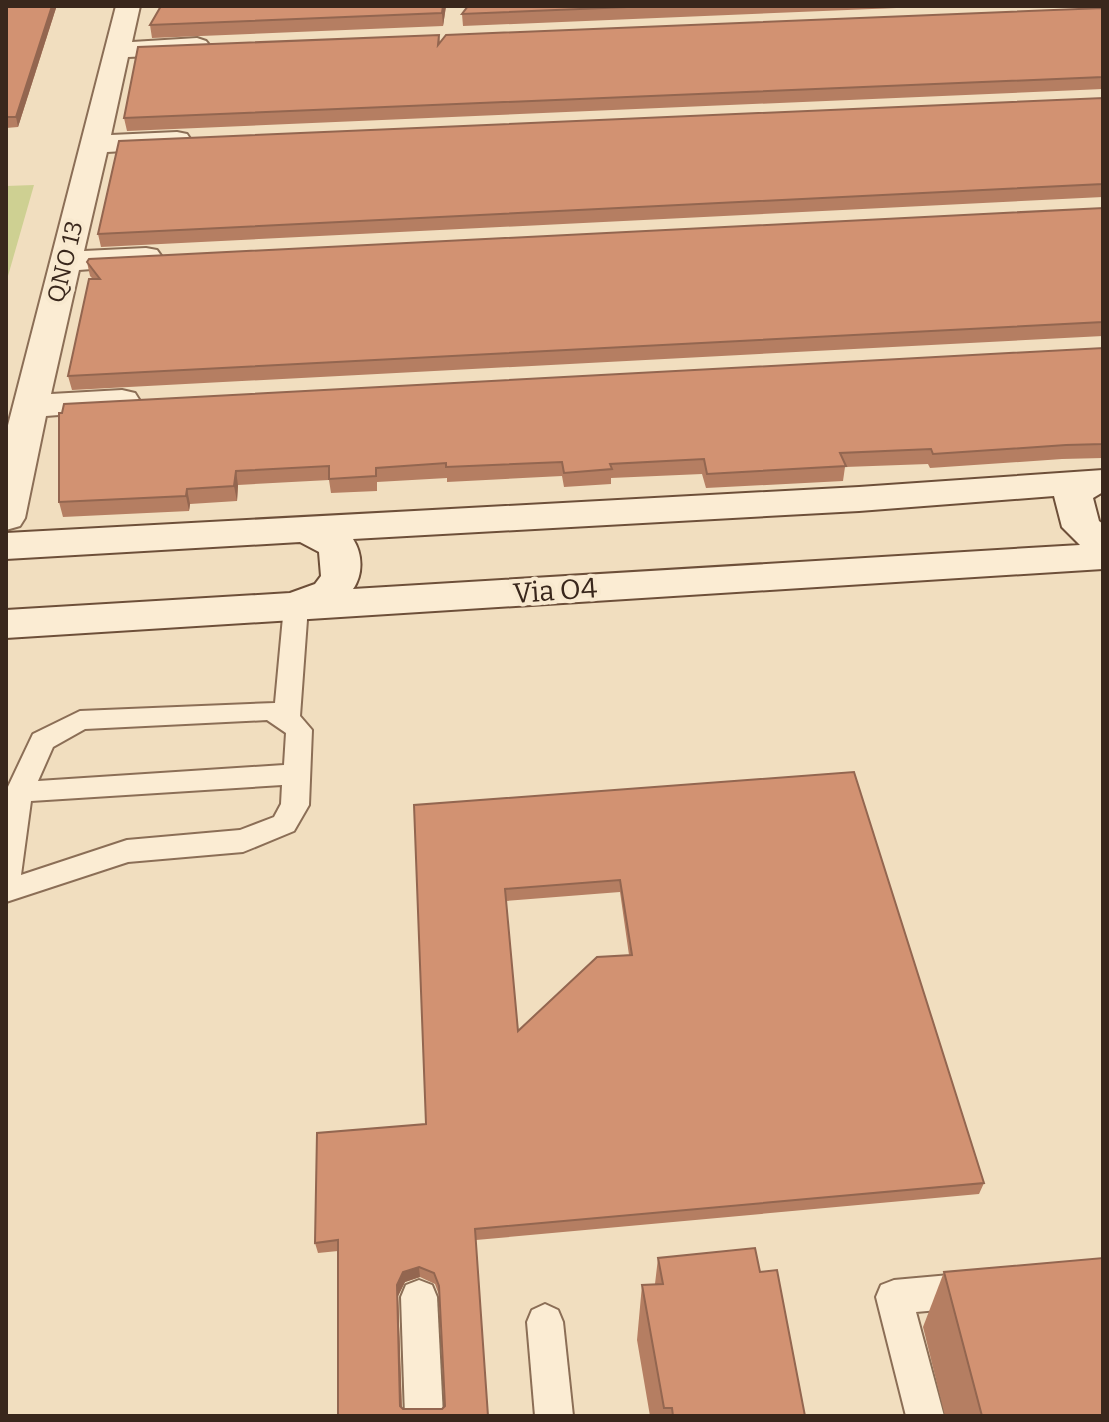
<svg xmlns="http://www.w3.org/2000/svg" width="1109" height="1422" viewBox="0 0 1109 1422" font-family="Bitter,serif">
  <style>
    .green { fill: #ced092 }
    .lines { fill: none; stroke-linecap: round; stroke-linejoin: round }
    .lane-casing { stroke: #8b6e56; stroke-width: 4 }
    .street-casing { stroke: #8b6e56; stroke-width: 4 }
    .secondary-casing { stroke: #6d4f39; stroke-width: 4 }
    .lane { fill: #fbecd3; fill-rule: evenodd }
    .street { fill: #fbecd3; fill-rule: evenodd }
    .secondary { fill: #fbecd3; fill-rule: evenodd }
    .wall { fill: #b57e62; fill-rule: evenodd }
    .shaded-wall { fill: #936650 }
    .building { fill: #d29272; stroke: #936650; stroke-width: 2; fill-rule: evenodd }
    .labels { text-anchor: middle; stroke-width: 8; stroke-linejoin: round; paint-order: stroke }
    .far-street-label { font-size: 24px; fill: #39271c; stroke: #f8e9cf }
    .street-label { font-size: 28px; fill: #39271c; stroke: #f8e9cf }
  </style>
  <rect width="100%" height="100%" fill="#f1debf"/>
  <path class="green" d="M34 185 6 283V186Z"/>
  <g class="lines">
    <g class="lane-casing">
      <g id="lane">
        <path d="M296 598 305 600 308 606 300 716 312 730 309 805 294 831 243 852 128 862 6 902V791L33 734 80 711 275 703 284 606 287 600ZM267 720 286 733 284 765 38 781 53 747 85 729ZM282 785 281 804 274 817 240 830 127 840 21 875 31 801Z"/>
        <path d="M972 1273 985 1278 990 1290 985 1302 972 1307 916 1312 944 1416H906L876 1297 881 1285 894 1280Z"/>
        <path d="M419 1280 432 1285 437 1297 443 1416H405L401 1297 406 1285Z"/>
        <path d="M545 1304 558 1310 563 1322 573 1416H535L527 1322 532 1310Z"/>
      </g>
    </g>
    <g class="street-casing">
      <path id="street" d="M116 6H140L132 42 197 38 206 41 210 46 206 51 197 54 128 57 111 135 177 132 187 134 191 140 187 146 177 148 107 152 84 251 146 248 157 250 162 257 157 264 79 270 51 394 122 390 135 393 140 401 135 409 46 416 25 518 20 526 6 530V433Z"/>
    </g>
    <g class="secondary-casing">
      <path id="secondary" d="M1103 470V492L1093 498 1099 521 1103 524V569L6 638V610L290 593 315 584 321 576 319 552 300 542 6 559V533L859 487ZM1054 496 1062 527 1080 545 353 589C363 575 363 554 353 539L859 511Z"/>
    </g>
    <use href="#lane" class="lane"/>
    <use href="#street" class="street"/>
    <use href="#secondary" class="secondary"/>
  </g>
  <g class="wall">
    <path d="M6 6 56 8 18 127 6 128Z"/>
    <path d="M152 6H446L443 26 152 38 150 25 160 7 152 8Z"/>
    <path d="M468 6H945L463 26 462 14Z"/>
    <path d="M1103 8V89L127 131 124 118 439 35 440 43Z"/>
    <path d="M1103 98V197L101 247 98 234Z"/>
    <path d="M1103 208V336L72 390 68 376 93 279 90 276 87 262Z"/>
    <path d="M1103 348V458L1062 459 930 468 928 464 845 467 843 481 706 488 702 474 611 478V484L564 487 562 476 447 482V478L377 482V491L331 493 329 480 238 485 237 501 190 504 189 511 63 517 59 502V413Z"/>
    <path d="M854 772 984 1183 979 1194 476 1240 488 1416H338V1251L318 1253 315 1243 426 1124 414 805ZM620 892 629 955 518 1031 506 901ZM420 1277 435 1284 439 1295 445 1406 442 1409H403L402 1408 398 1296 405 1282Z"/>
    <path d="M658 1258 760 1272 805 1416H650L637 1340 642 1285 655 1284Z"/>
    <path d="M944 1272 1103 1416H945L923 1327Z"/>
  </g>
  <g class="shaded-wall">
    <path d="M52 6H56V8L18 127 16 117Z"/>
    <path d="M443 6H446L443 26 442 13Z"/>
    <path d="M236 471 238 485 237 501 234 486Z"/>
    <path d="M187 489 190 504 189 511 186 496Z"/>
    <path d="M419 1267 420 1277 405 1282 398 1296 402 1416 400 1406 397 1285 403 1272Z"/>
  </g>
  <g class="building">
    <path d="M6 6H52L16 117H6Z"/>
    <path d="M161 6H443L442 13 150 25Z"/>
    <path d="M468 6H651L462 14Z"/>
    <path d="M1103 8V77L124 118 138 47 439 35 438 45 446 35Z"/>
    <path d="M1103 98V184L98 234 119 141Z"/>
    <path d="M1103 208V322L68 376 89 279H100L87 262 89 259Z"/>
    <path d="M1103 348V444L1066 445 933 454 931 449 840 453 846 466 707 474 704 459 610 464 612 469 564 473 562 462 446 467V463L376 468V476L329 479V466L236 471 234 486 187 489 186 496 59 502V413H62L64 404Z"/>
    <path d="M854 772 984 1183 475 1229 488 1416H338V1240L315 1243 317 1133 426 1124 414 805ZM620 880 632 955 597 957 518 1031 505 889ZM419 1267 434 1273 439 1286 445 1406 442 1409H403L400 1406 397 1285 403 1272Z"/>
    <path d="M755 1248 760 1272 777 1270 805 1416H673L672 1408H664L642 1285 663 1284 658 1258Z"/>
    <path d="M1103 1258V1416H982L944 1272Z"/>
  </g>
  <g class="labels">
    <g class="far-street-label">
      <text transform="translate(65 262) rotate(-76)" y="8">QNO 13</text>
    </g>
    <g class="street-label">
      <text transform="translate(555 590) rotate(-4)" y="10">Via O4</text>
    </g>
  </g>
  <rect width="1109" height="1422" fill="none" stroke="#39271c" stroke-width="16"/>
</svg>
